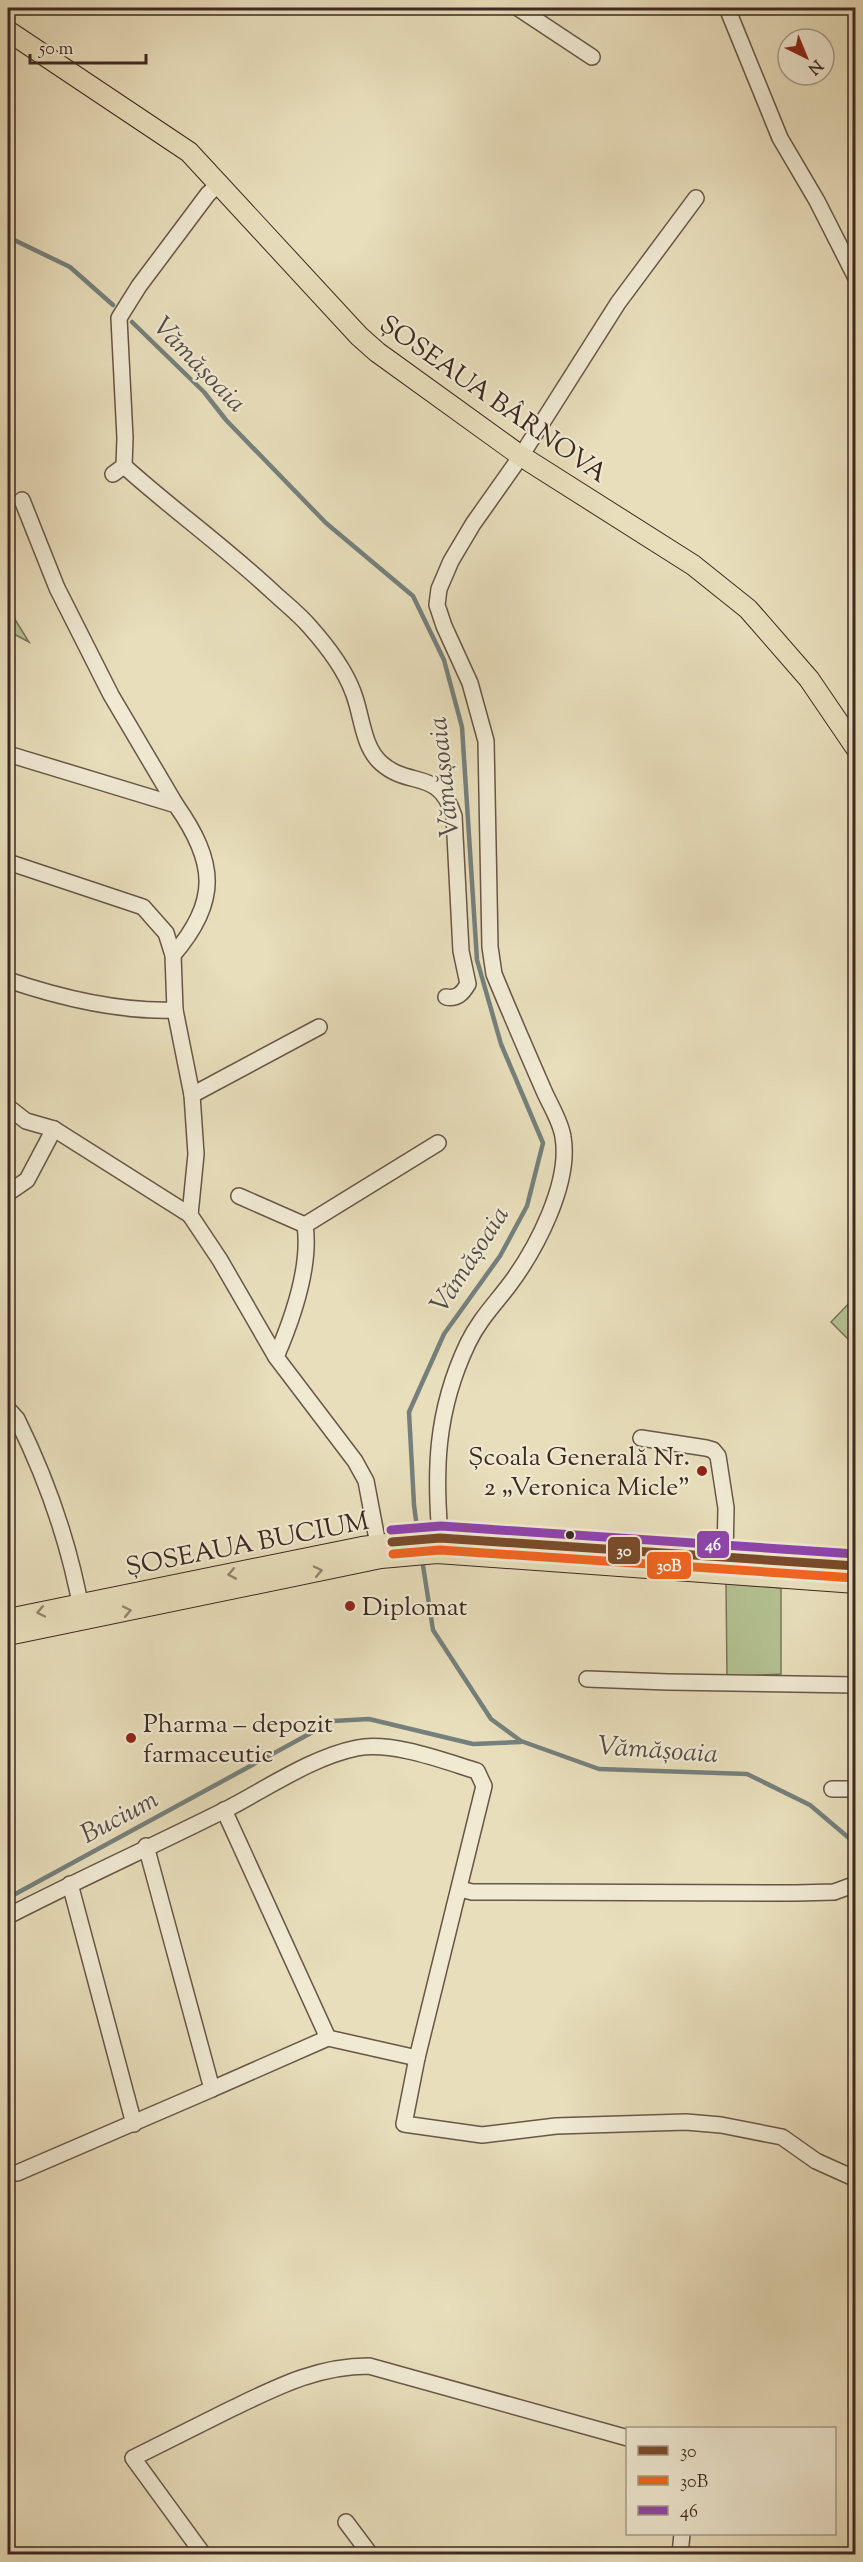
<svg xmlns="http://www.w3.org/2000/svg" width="863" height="2562" viewBox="0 0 863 2562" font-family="'Sorts Mill Goudy',serif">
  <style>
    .green { fill: #b4c292; stroke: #78755a; stroke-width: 1.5 }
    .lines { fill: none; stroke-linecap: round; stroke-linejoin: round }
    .stream { stroke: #75807c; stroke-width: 4.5 }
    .minor-casing { stroke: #685648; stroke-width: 18 }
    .major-casing { stroke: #3d2821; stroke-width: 22 }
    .minor { stroke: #f0ead3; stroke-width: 15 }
    .major { stroke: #e8debb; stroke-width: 20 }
    .bus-1-casing { stroke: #f0ead3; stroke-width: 14 }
    .bus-2-casing { stroke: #f0ead3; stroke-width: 14 }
    .bus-3-casing { stroke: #f0ead3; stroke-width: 14 }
    .bus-1 { stroke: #7a4b2a; stroke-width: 9 }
    .bus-2 { stroke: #f26522; stroke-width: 9 }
    .bus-3 { stroke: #8e44ad; stroke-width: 9 }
    .oneway { stroke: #92836e }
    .poi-dot { fill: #8f2418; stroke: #f0ead3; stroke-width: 2 }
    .bus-dot { fill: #3d2821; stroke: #f0ead3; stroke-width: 2 }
    .labels { text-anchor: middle; stroke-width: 4.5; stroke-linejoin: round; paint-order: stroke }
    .street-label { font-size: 26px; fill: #3d2821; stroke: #f0ead3 }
    .poi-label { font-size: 26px; fill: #3d2821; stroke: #f0ead3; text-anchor: start }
    .water-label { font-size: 27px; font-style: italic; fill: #544c47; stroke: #f0ead3 }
    .line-badge { stroke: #f0ead3; stroke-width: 2 }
    .badge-label { font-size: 16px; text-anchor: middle; font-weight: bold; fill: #fff }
  </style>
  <rect width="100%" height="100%" fill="#e8debb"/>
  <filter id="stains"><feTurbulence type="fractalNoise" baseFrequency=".00333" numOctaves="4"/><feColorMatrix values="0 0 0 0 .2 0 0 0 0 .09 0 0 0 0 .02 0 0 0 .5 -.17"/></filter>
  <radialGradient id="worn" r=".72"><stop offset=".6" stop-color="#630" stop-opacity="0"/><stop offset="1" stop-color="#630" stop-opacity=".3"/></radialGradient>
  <g class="green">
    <path d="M8 608 29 642 8 631Z"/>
    <path d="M855 1297 856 1346H855L831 1322Z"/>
    <path d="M726 1583 781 1588V1674L727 1677Z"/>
  </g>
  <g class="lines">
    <g class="stream">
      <path d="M8 237 70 267 113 305"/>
      <path d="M132 322 204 392 226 420 326 523 413 596 444 660 462 727 477 960 501 1044 543 1143 527 1206 500 1256 444 1334 409 1412 414 1505 418 1535"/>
      <path d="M422 1559 433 1630 491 1719 521 1741 599 1769 747 1774 810 1805 856 1844"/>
      <path d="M8 1898 333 1721 369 1719 473 1744 521 1742"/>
    </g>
    <g class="minor-casing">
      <g id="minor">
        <path d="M518 8 592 57"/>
        <path d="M727 8 780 138 817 201 856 278"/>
        <path d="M124 466C173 510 226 548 274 593 286 604 300 615 310 627 327 646 344 668 353 692 362 714 362 746 381 763 410 789 438 767 454 816L461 951 468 984C462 994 457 999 446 997"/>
        <path d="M113 474 124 466 125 438 119 318 139 286 208 194 220 183"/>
        <path d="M22 500 57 588 111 695 176 805"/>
        <path d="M8 754 176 805C216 862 220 901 173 955"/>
        <path d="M8 862 143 907 166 933 173 955 175 1010 192 1095 196 1154 190 1215 220 1260 276 1357 355 1461 366 1481 380 1555"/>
        <path d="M8 980C61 998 118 1012 175 1010"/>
        <path d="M192 1095 319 1027"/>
        <path d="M8 1107 26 1121 54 1129 190 1215"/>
        <path d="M8 1193 27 1180 54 1129"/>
        <path d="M239 1196 305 1225"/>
        <path d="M276 1357C292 1320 311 1266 305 1225L438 1143"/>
        <path d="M8 1409 17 1419C48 1482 70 1545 82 1614"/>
        <path d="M641 1438 706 1448 713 1450 718 1456 726 1508 725 1557"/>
        <path d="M441 1547C434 1473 435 1412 468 1343 479 1320 495 1304 510 1284 536 1249 571 1183 563 1137 561 1122 550 1105 544 1091 527 1052 510 1013 494 974L490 947 486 741 470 683 444 626 437 605 439 589 451 561 473 524 521 456 618 303 696 198"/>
        <path d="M587 1679 668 1682 856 1685"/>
        <path d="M832 1789H856"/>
        <path d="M224 1810 328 2038"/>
        <path d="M146 1846 212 2089 328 2038 417 2058"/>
        <path d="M70 1884 134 2124"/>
        <path d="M460 1889 472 1892 796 1893 834 1892 856 1884"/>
        <path d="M8 1916C80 1879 153 1846 225 1810 266 1789 312 1757 357 1748 392 1741 444 1761 477 1771L484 1786 417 2058 404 2124 482 2135 556 2126 686 2122 721 2125 782 2137 816 2161 856 2179"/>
        <path d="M17 2173 212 2089"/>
        <path d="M346 2522 370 2554"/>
        <path d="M203 2554 133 2458C165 2442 197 2426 229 2410 275 2388 316 2366 369 2366L628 2438"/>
        <path d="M680 2554 682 2534"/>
      </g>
    </g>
    <g class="major-casing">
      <g id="major">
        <path d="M8 31 189 152 359 336 377 352 521 456 693 565 748 609 809 679 856 748"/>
        <path d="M8 1619 362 1547 435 1538 856 1566"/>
        <path d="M8 1635 381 1558 437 1553 856 1583"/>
      </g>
    </g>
    <use href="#minor" class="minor"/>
    <use href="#major" class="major"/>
    <g class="bus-1-casing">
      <path id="bus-1" d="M392 1542 440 1538 856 1566"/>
    </g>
    <g class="bus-2-casing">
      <path id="bus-2" d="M393 1554 440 1550 855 1578"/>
    </g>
    <g class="bus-3-casing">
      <path id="bus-3" d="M391 1530 441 1526 856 1554"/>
    </g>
    <use href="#bus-1" class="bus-1"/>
    <use href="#bus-2" class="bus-2"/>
    <use href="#bus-3" class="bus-3"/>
  </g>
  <defs><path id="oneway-chevron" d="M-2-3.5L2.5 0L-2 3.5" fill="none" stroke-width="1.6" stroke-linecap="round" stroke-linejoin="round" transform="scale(1.5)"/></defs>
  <g class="oneway">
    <use href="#oneway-chevron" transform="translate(318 1571) rotate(-12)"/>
    <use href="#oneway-chevron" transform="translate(232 1574) rotate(169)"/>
    <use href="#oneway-chevron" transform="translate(127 1611) rotate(-12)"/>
    <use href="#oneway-chevron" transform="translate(41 1612) rotate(168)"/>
  </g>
  <g class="poi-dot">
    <circle cx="702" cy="1471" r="6"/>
    <circle cx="350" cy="1606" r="6"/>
    <circle cx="131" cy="1738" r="6"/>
  </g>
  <circle class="bus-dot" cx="570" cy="1535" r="5"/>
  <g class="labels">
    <g class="street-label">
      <text transform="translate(494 398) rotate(35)" y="9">ȘOSEAUA BÂRNOVA</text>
      <text transform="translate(247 1543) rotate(-11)" y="9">ȘOSEAUA BUCIUM</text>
    </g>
    <g class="poi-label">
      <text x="690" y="1465" text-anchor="end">Școala Generală Nr.<tspan x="690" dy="30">2 „Veronica Micle”</tspan></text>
      <text x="362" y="1615">Diplomat</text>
      <text x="143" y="1732">Pharma – depozit<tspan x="143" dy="30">farmaceutic</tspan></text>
    </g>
    <g class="water-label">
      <text transform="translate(200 364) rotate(46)" y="9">Vămășoaia</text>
      <text transform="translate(443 777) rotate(-96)" y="9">Vămășoaia</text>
      <text transform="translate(469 1259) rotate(-57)" y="9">Vămășoaia</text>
      <text transform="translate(658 1749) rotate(4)" y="9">Vămășoaia</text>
      <text transform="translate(119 1816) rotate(-28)" y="9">Bucium</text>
    </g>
  </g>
  <g class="line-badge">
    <rect x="696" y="1530" width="34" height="29" rx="6" fill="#8e44ad"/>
    <rect x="607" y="1536" width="34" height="29" rx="6" fill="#7a4b2a"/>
    <rect x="646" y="1551" width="46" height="29" rx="6" fill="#f26522"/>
  </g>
  <g class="badge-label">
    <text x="713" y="1550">46</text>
    <text x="624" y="1556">30</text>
    <text x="669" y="1571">30B</text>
  </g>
  <rect width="863" height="2562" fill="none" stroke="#e8debb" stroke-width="30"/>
  <rect x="9" y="9" width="845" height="2544" fill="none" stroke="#3d2821" stroke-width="3"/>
  <rect x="15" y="15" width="833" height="2532" fill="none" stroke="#3d2821" stroke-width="1.5"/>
  <rect x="626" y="2427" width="210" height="108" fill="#f0ead3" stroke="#a89c8c" stroke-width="1.5"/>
  <rect x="638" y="2446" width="30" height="9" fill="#7a4b2a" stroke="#a89c8c" stroke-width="1.5"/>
  <text x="680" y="2457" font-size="18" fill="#3d2821">30</text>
  <rect x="638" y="2476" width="30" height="9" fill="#f26522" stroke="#a89c8c" stroke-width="1.5"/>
  <text x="680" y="2487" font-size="18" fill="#3d2821">30B</text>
  <rect x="638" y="2506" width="30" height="9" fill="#8e44ad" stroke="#a89c8c" stroke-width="1.5"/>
  <text x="680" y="2517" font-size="18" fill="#3d2821">46</text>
  <g transform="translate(806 57) rotate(137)"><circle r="28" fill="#f0ead3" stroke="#a89c8c" stroke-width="1.5"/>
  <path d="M0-4.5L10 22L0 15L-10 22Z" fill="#8f2418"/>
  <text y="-9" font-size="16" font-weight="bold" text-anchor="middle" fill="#3d2821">N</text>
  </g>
  <path d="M30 54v9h116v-9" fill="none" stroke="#3d2821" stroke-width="3"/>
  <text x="39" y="54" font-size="18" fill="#3d2821" stroke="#f0ead3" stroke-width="4.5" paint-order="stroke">50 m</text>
  <rect width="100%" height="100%" filter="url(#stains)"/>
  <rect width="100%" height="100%" fill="url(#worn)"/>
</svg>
